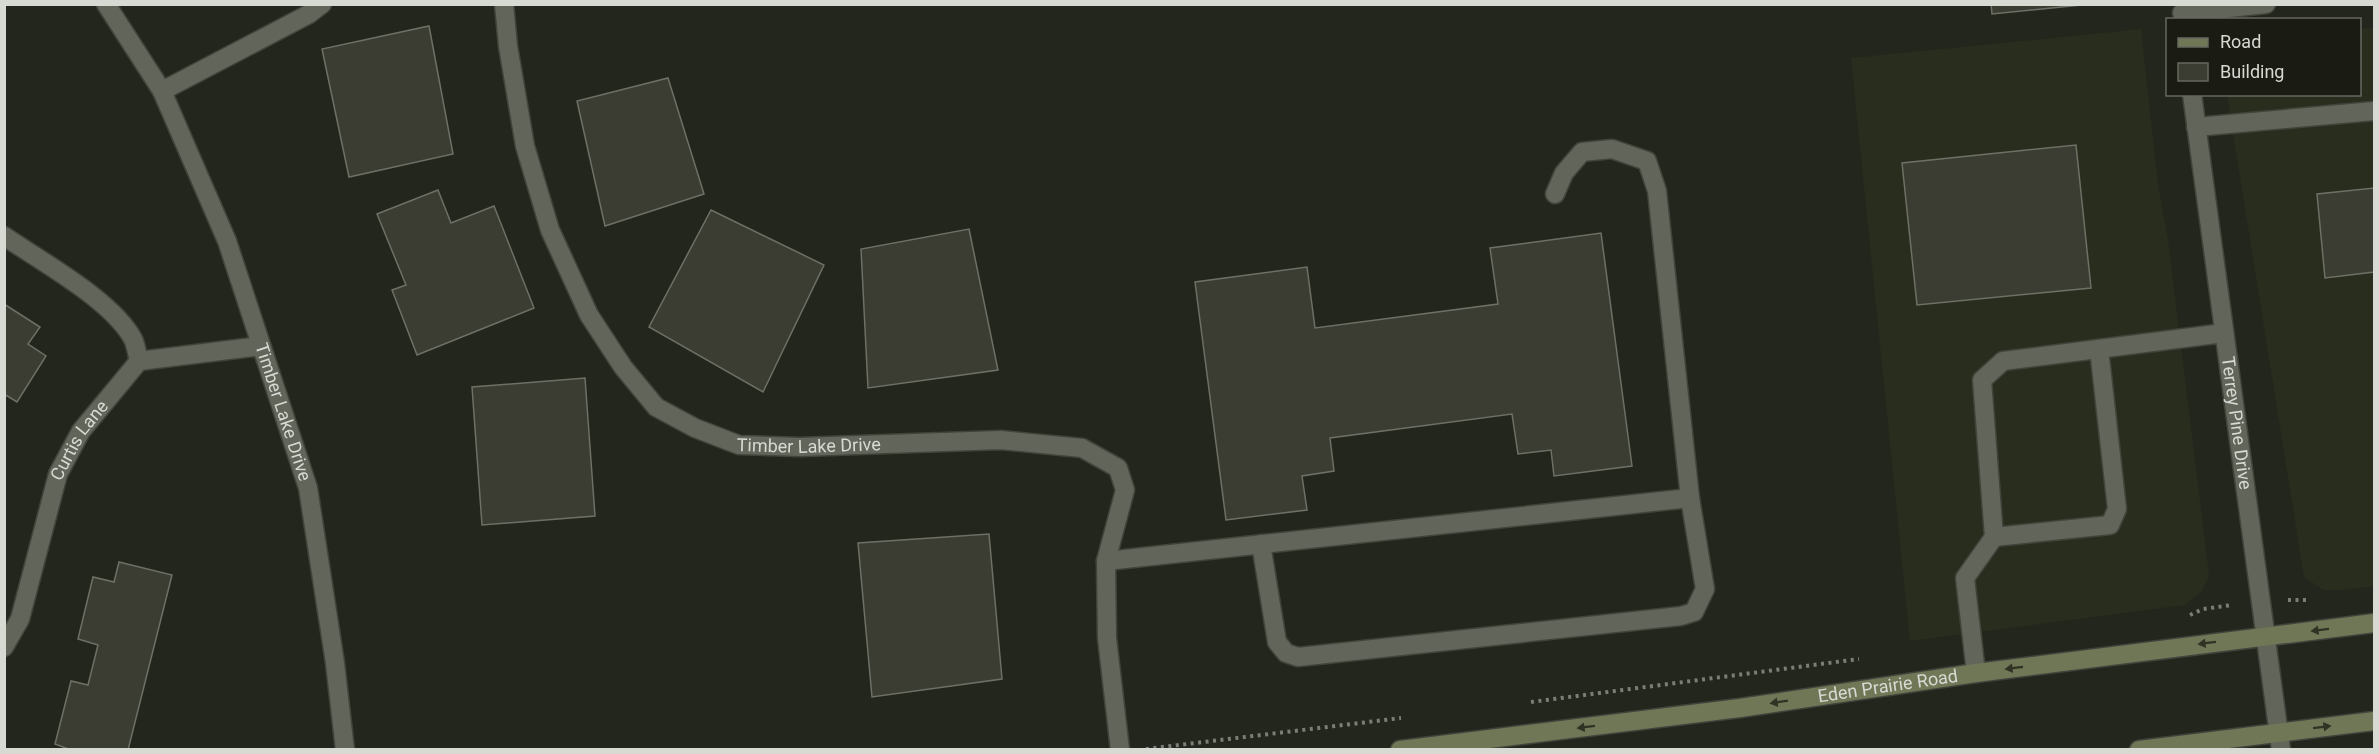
<svg xmlns="http://www.w3.org/2000/svg" width="2379" height="754" viewBox="0 0 2379 754" font-family="Roboto,sans-serif">
  <style>
    .built { fill: #292d1e }
    .building { fill: #3b3d33; stroke: #6d7065; stroke-width: 1.5 }
    .lines { fill: none; stroke-linecap: round; stroke-linejoin: round }
    .lane-casing { stroke: #42443c; stroke-width: 21 }
    .street-casing { stroke: #42443c; stroke-width: 21 }
    .secondary-casing { stroke: #42443c; stroke-width: 21 }
    .path { stroke: #7b7e76; stroke-width: 4; stroke-dasharray: 3 4.5; stroke-linecap: butt }
    .lane { stroke: #62655a; stroke-width: 18 }
    .street { stroke: #62655a; stroke-width: 18 }
    .secondary { stroke: #707757; stroke-width: 18 }
    .oneway { fill: #303324 }
    .labels { text-anchor: middle; stroke-width: 4.5; stroke-linejoin: round; paint-order: stroke }
    .street-label { font-size: 18px; fill: #d7d9d3; stroke: #1a1c13 }
  </style>
  <rect width="100%" height="100%" fill="#23261d"/>
  <g class="built">
    <path d="M2374 28V586L2344 590H2323L2304 577 2227 95 2360 94V29Z"/>
    <path d="M2141 29 2158 184 2168 240 2209 575 2202 591 2185 605 1910 641 1851 58Z"/>
  </g>
  <g class="building">
    <path d="M1991 4H2081V5L1992 14Z"/>
    <path d="M429 26 453 154 349 177 322 49Z"/>
    <path d="M668 78 704 194 605 226 577 101Z"/>
    <path d="M2076 145 2091 288 1917 305 1902 163Z"/>
    <path d="M2374 188V272L2325 278 2317 194Z"/>
    <path d="M438 190 451 223 494 206 534 308 417 355 392 290 406 285 377 214Z"/>
    <path d="M711 210 824 265 763 392 649 327Z"/>
    <path d="M969 229 998 370 868 388 861 249Z"/>
    <path d="M1601 233 1632 466 1554 476 1551 450 1518 454 1512 414 1330 438 1334 471 1302 476 1307 510 1226 520 1195 282 1307 267 1315 328 1498 304 1490 248Z"/>
    <path d="M4 304 40 327 28 344 46 356 17 402 4 394Z"/>
    <path d="M585 378 595 516 482 525 472 387Z"/>
    <path d="M989 534 1002 679 872 697 858 543Z"/>
    <path d="M119 562 172 575 128 750H71L55 744 71 681 88 685 98 645 78 639 93 577 114 582Z"/>
  </g>
  <g class="lines">
    <g class="lane-casing">
      <g id="lane">
        <path d="M2196 127 2374 111"/>
        <path d="M1994 537 2110 525 2117 509 2099 349"/>
        <path d="M1261 544 1277 642 1286 653 1298 657 1681 616 1694 612 1705 589 1690 498"/>
        <path d="M1106 561 1690 498 1657 191 1647 161 1612 149 1582 152 1564 173 1555 194"/>
        <path d="M1976 673 1965 578 1994 537 1982 380 2003 361 2224 333"/>
      </g>
    </g>
    <g class="street-casing">
      <g id="street">
        <path id="s1" d="M106 4 162 91 227 241 308 488 335 663 345 750"/>
        <path id="s2" d="M504 4 508 46 525 146 550 230 589 315 623 367 656 407 695 428 739 445 800 447 1001 440 1082 448 1118 468 1125 490 1106 561 1107 638 1120 750"/>
        <path d="M2182 13 2266 4"/>
        <path d="M162 91 309 14 322 4"/>
        <path id="s3" d="M2192 94 2281 750"/>
        <path d="M4 236C42 262 112 300 133 339 136 345 137 354 139 361"/>
        <path id="s4" d="M4 647 20 619 58 474 81 431 139 361 261 346"/>
      </g>
    </g>
    <g class="secondary-casing">
      <g id="secondary">
        <path id="s5" d="M1400 750 1740 708 1976 673 2374 623"/>
        <path d="M2139 750 2374 721"/>
      </g>
    </g>
    <g class="path">
      <path d="M2288 600H2310"/>
      <path d="M2190 615 2203 609 2232 605"/>
      <path d="M1531 702 1859 659"/>
      <path d="M1146 749 1401 718"/>
    </g>
    <use href="#lane" class="lane"/>
    <use href="#street" class="street"/>
    <use href="#secondary" class="secondary"/>
  </g>
  <defs><path id="oneway-solid" d="M-6-.8H1V-3.2L6.5 0L1 3.2V.8H-6Z" transform="scale(1.5)"/></defs>
  <g class="oneway">
    <use href="#oneway-solid" transform="translate(2320 630) rotate(173)"/>
    <use href="#oneway-solid" transform="translate(2207 643) rotate(173)"/>
    <use href="#oneway-solid" transform="translate(2014 668) rotate(173)"/>
    <use href="#oneway-solid" transform="translate(1779 702) rotate(171)"/>
    <use href="#oneway-solid" transform="translate(1586 727) rotate(173)"/>
    <use href="#oneway-solid" transform="translate(2322 727) rotate(-7)"/>
  </g>
  <g class="labels">
    <g class="street-label">
      <text dy="6" stroke="none"><textPath href="#s1" startOffset="447">Timber Lake Drive</textPath></text>
      <text dy="6" stroke="none"><textPath href="#s3" startOffset="332">Terrey Pine Drive</textPath></text>
      <text dy="6" stroke="none"><textPath href="#s4" startOffset="222">Curtis Lane</textPath></text>
      <text dy="6" stroke="none"><textPath href="#s2" startOffset="600">Timber Lake Drive</textPath></text>
      <text dy="6" stroke="none"><textPath href="#s5" startOffset="492">Eden Prairie Road</textPath></text>
    </g>
  </g>
  <rect width="2379" height="754" fill="none" stroke="#d7d9d3" stroke-width="12"/>
  <rect x="2166" y="18" width="195" height="78" fill="#1a1c13" stroke="#666860" stroke-width="1.5"/>
  <rect x="2178" y="38" width="30" height="9" fill="#707757" stroke="#666860" stroke-width="1.5"/>
  <text x="2220" y="48" font-size="18" fill="#d7d9d3">Road</text>
  <rect x="2178" y="63" width="30" height="18" fill="#3b3d33" stroke="#666860" stroke-width="1.5"/>
  <text x="2220" y="78" font-size="18" fill="#d7d9d3">Building</text>
</svg>
